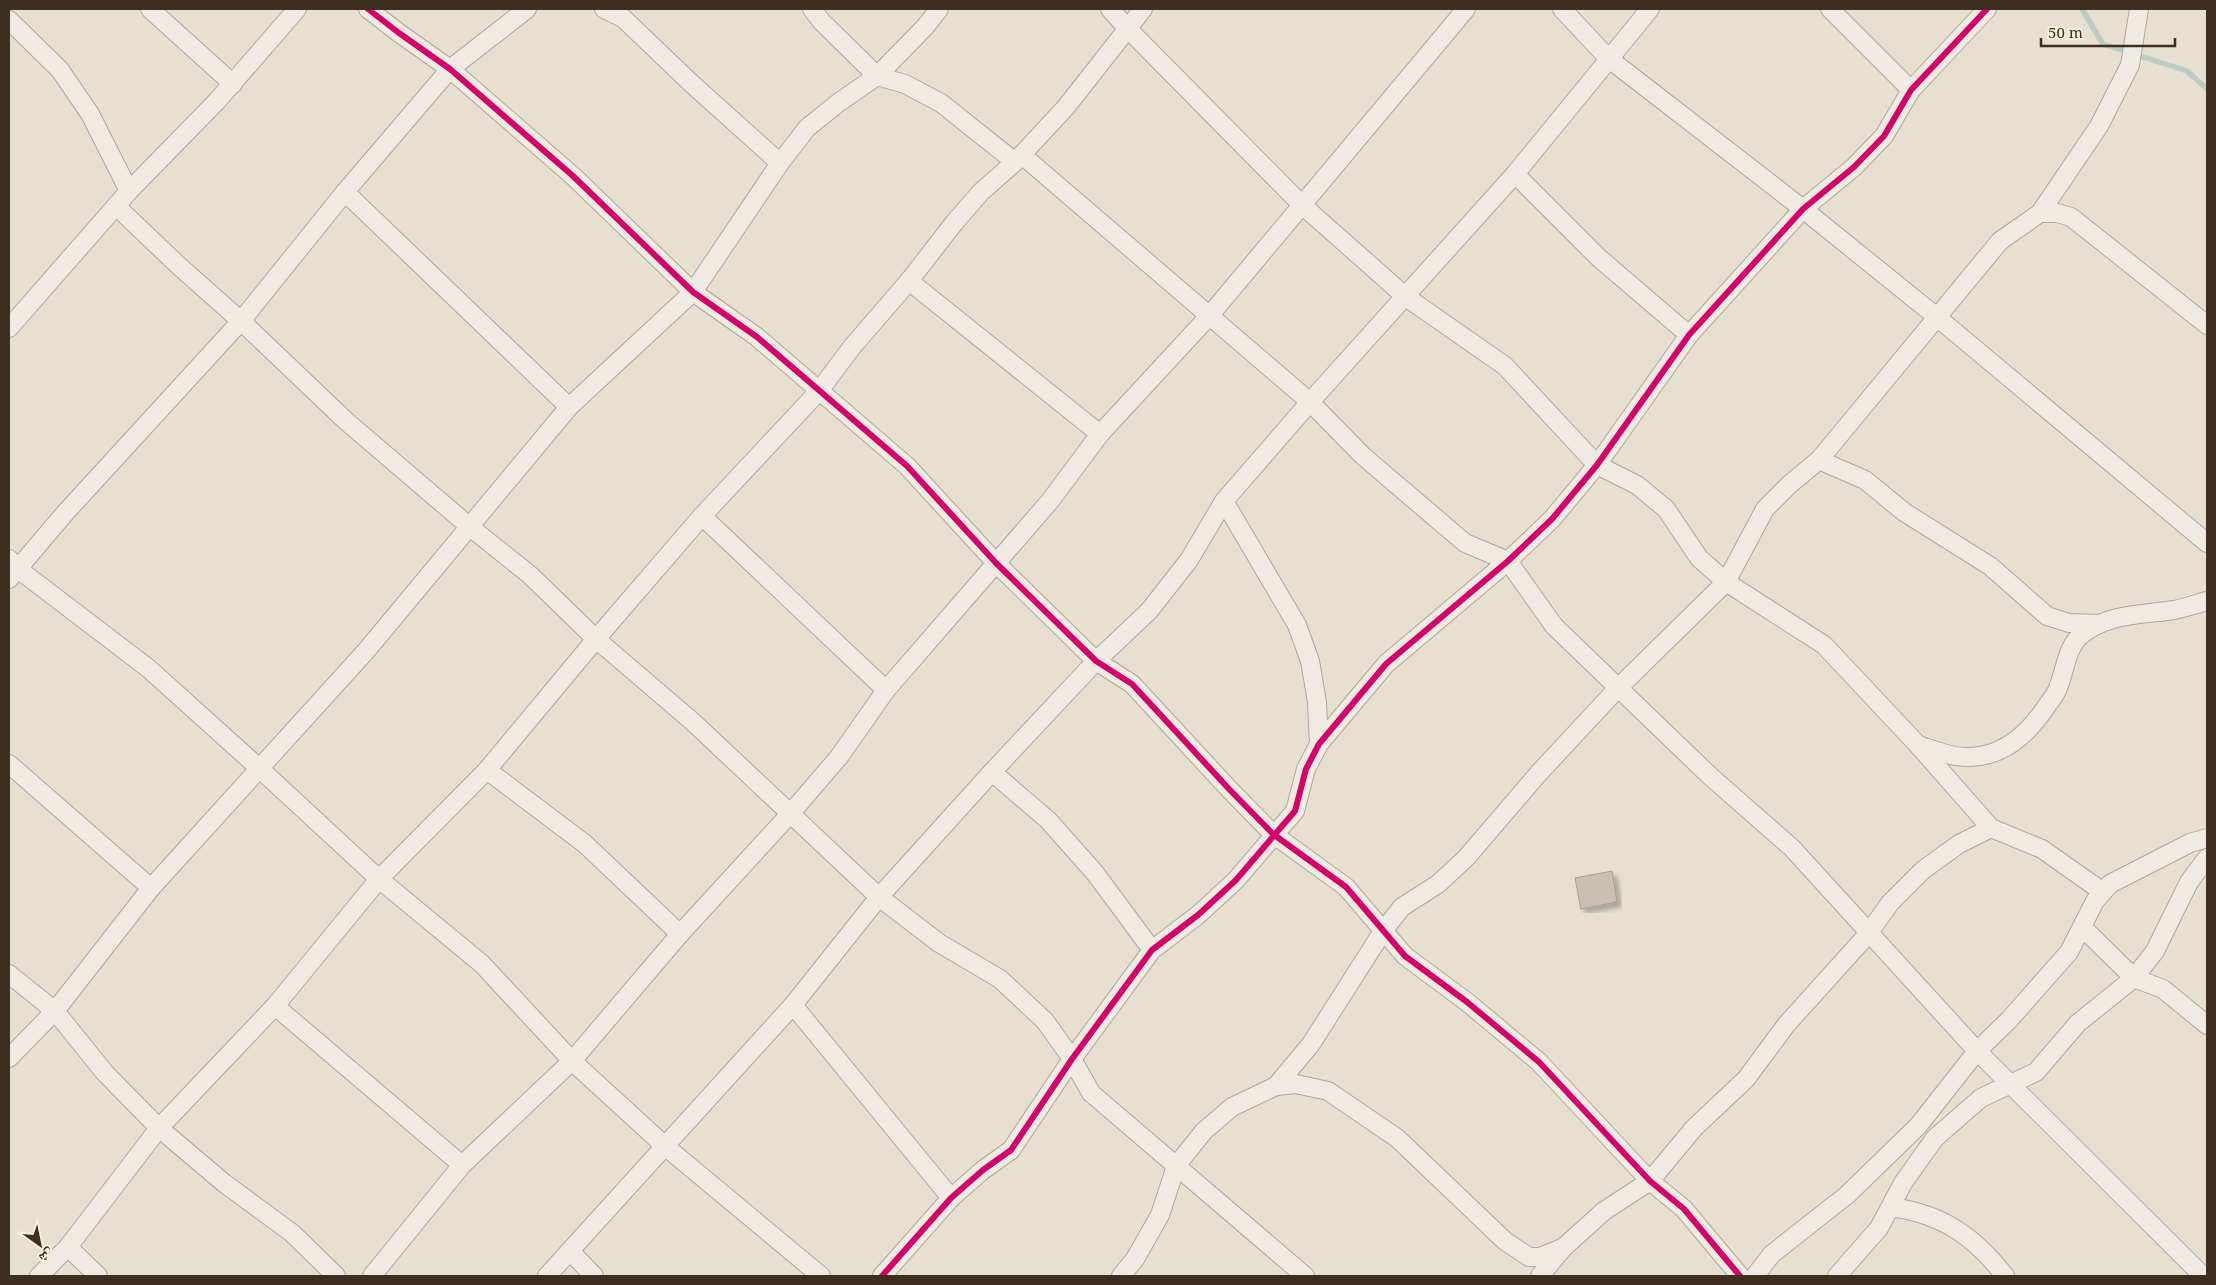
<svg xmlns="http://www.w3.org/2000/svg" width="2216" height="1285" viewBox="0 0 2216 1285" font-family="'Noto Serif','Noto Naskh Arabic',serif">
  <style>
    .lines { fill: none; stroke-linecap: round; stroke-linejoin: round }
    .stream { stroke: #bcccc2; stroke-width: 5.5 }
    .building { fill: #cbbfb2; stroke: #a89c90; filter: url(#shadow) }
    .street-casing { stroke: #ada599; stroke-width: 20 }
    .street { stroke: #efebe3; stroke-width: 18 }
    .cycleway-casing { stroke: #f7eed8; stroke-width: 9 }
    .cycleway { stroke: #d6006c; stroke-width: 6 }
  </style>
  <defs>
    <filter id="shadow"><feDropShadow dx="4.5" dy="4.5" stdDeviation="2.5" flood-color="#0004"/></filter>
  </defs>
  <rect width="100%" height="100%" fill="#e7e0d1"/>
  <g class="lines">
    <path class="stream" d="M2082 9 2103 44 2187 71 2207 89"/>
  </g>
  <path class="building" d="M1612 871 1617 902 1581 909 1575 878Z"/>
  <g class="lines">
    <g class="street-casing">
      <g id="street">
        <path d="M150 9 233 84"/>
        <path d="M368 9 399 33 450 69 573 176 693 292 757 337 907 466 996 563 1096 661 1132 684 1229 789 1273 834 1346 887 1405 956 1467 1002 1539 1062 1650 1181 1684 1209 1740 1276"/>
        <path d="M604 9 623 18 692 84 780 163"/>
        <path d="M812 9 822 22 877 76 905 84 941 103 1015 162"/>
        <path d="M1110 9 1127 28 1302 205 1406 297 1505 366 1597 465 1637 485 1666 509 1699 558 1726 582 1824 645 1917 744 1991 828 2042 849 2103 892"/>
        <path d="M1562 9 1608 58 1803 209 1938 318 2207 543"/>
        <path d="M1830 9 1911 90"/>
        <path d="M9 20 60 70 90 114 129 191"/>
        <path d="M1022 155 1310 402 1363 456 1465 543 1508 561 1554 626 1710 776 1792 848 1977 1051 2203 1276"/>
        <path d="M1515 174 1599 258 1689 335"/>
        <path d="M345 192 569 407"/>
        <path d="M116 206 179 266 241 321 346 421 470 527 530 575 596 639 693 722 879 897 939 943 1000 979 1045 1021 1072 1059 1091 1093 1305 1276"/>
        <path d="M2040 213H2057L2071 217 2207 325"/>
        <path d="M909 281 1100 434"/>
        <path d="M9 328 129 191 217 101 297 9"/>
        <path d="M1819 460 1865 480 1904 512 1990 566 2047 616 2069 623 2099 624"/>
        <path d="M1224 501 1297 625 1310 661 1317 702 1319 744"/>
        <path d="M702 516 886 690"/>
        <path d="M9 559 18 569 148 668 259 768 379 879 482 964 572 1061 666 1147 821 1276"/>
        <path d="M9 579 66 512 241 321 345 192 450 69 527 9"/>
        <path d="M1918 745C1934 750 1953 758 1970 757 2005 756 2030 732 2048 704 2052 699 2056 694 2058 688 2065 672 2066 649 2080 636 2107 613 2142 615 2174 610 2185 608 2196 604 2207 601"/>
        <path d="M9 764 151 888"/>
        <path d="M487 770 585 844 680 934"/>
        <path d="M992 772 1048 820 1095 873 1152 950"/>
        <path d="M2083 928 2134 978 2163 989 2207 1025"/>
        <path d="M9 974 55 1011 105 1073 159 1128 224 1183 292 1233 336 1276"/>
        <path d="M793 1005 951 1198"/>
        <path d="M275 1006 462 1165"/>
        <path d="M9 1058 55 1011 151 888 366 651 569 407 693 292 780 163 807 128 838 103 877 76 925 27 939 9"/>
        <path d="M1276 1086 1296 1084 1328 1091 1397 1138 1505 1241 1529 1257H1540L1562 1248"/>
        <path d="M1891 1207C1942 1214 1974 1236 2005 1276"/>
        <path d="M68 1247 98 1276"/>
        <path d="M570 1251 594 1276"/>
        <path d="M39 1276 68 1247 159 1128 275 1006 379 879 487 770 596 639 702 516 819 391 852 347 909 281 954 223 981 192 1015 162 1066 107 1143 9"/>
        <path d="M372 1276 462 1165 572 1061 680 934 790 814 839 757 886 690 1050 501 1100 434 1210 315 1466 9"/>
        <path d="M547 1276 793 1005 879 897 992 772 1096 661 1149 611 1189 560 1224 501 1310 402 1515 174 1650 9"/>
        <path d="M882 1276 951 1198 983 1170 1011 1150 1072 1059 1152 950 1198 915 1236 880 1295 811 1306 769 1319 744 1386 664 1508 561 1552 519 1597 465 1689 335 1803 209 1854 167 1884 136 1911 90 1987 9"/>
        <path d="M1121 1276 1135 1259 1160 1215 1176 1166 1204 1131 1232 1107 1276 1086 1311 1044 1383 931 1402 907 1438 884 1466 858 1538 774 1617 689 1726 582 1765 509 1790 484 1819 460 2000 241 2040 213 2099 126 2130 65 2139 9"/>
        <path d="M1540 1276 1563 1248 1604 1211 1650 1181 1694 1128 1746 1079 1786 1025 1868 934 1890 903 1923 870 1959 844 1991 828"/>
        <path d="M1755 1276 1772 1254 1847 1195 1918 1126 1977 1051 2009 1020 2069 952 2095 901 2110 884 2190 843 2207 838"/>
        <path d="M1837 1276 1879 1228 1903 1183 1935 1138 1981 1098 2036 1072 2078 1023 2134 978 2155 951 2189 882 2207 858"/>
      </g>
    </g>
    <use href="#street" class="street"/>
    <g class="cycleway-casing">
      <g id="cycleway">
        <path d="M368 9 399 33 450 69 573 176 693 292 757 337 907 466 996 563 1096 661 1132 684 1229 789 1273 834 1346 887 1405 956 1467 1002 1539 1062 1650 1181 1684 1209 1740 1276"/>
        <path d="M882 1276 951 1198 983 1170 1011 1150 1072 1059 1152 950 1198 915 1236 880 1295 811 1306 769 1319 744 1386 664 1508 561 1552 519 1597 465 1689 335 1803 209 1854 167 1884 136 1911 90 1987 9"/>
      </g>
    </g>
    <use href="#cycleway" class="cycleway"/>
  </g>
  <rect width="2216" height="1285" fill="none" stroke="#3d2e20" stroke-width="20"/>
  <g transform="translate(40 1245) rotate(147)" stroke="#f7eed8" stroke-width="4" paint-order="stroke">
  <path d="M0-4L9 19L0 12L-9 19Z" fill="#3d2e20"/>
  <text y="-8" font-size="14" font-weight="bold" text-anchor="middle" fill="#3d2e20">ش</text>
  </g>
  <path d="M2041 38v8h134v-8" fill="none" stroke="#3d2e20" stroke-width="2.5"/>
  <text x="2048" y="38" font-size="15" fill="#3d2e20" stroke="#f7eed8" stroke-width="4" paint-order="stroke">50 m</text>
</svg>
